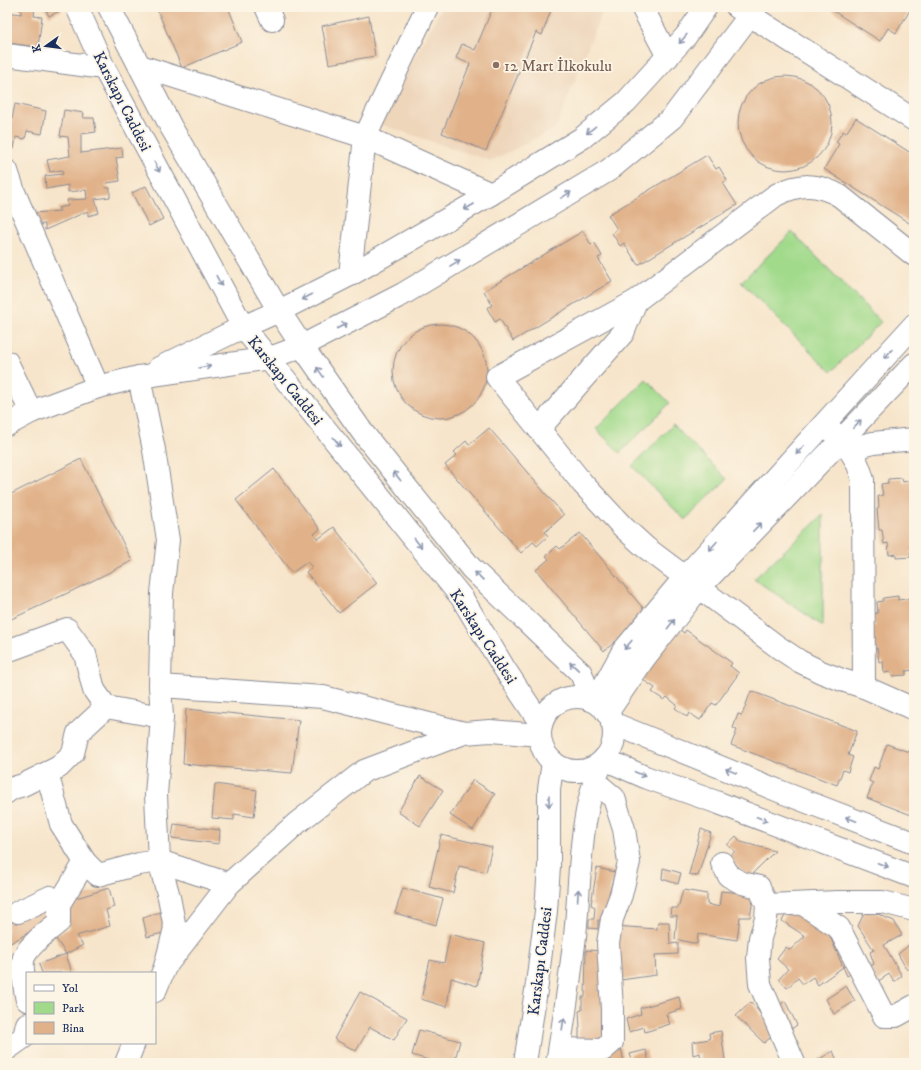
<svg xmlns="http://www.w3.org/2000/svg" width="921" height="1070" viewBox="0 0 921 1070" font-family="'IM FELL DW Pica',serif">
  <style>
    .built { fill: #eed6bb }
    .green { fill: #a2da8c; stroke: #5e8475 }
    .building { fill: #e1b28a }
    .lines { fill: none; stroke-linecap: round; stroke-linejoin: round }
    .minor-casing { stroke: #898a94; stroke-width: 24 }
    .major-casing { stroke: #898a94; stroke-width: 24 }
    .minor { stroke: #fff; stroke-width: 22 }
    .major { stroke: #fff; stroke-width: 22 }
    .oneway { stroke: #8d97ae }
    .education-dot { fill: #8d6e63; stroke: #fcf5e5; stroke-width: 1.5 }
    .labels { text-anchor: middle; stroke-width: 3.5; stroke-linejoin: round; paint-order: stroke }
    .education-label { font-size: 16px; fill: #785e54; stroke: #fcf5e5; text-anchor: start }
    .street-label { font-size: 16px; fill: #1b2f5e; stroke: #fcf5e5 }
  </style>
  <rect width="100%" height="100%" fill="#fcf5e5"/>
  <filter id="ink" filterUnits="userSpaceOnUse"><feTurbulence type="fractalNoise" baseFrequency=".025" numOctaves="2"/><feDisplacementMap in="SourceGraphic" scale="8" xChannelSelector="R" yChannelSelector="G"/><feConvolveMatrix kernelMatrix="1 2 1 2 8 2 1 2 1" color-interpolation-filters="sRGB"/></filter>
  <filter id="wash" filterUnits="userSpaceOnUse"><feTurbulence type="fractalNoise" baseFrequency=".012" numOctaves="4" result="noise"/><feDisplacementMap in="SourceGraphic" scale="16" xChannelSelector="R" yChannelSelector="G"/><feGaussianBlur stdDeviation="0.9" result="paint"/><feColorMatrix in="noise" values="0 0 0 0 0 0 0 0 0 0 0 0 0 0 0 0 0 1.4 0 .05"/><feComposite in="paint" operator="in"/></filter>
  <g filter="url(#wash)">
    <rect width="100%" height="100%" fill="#f7e5cb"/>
    <path class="built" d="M442 7H604L556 128 491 161 379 124Z"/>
    <g class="green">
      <path d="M792 232 881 322 831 372 741 282Z"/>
      <path d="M646 379 670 403 620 453 596 429Z"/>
      <path d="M673 425 727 479 685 520 632 466Z"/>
      <path d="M823 515V626L754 579Z"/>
    </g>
    <g id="blocks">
      <g class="building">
        <path d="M15 7H35L34 16 42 17 38 47 7 43V12L21 14V9Z"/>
        <path d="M44 7H61L62 10 49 16Z"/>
        <path d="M156 7H228L242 42 182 68Z"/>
        <path d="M493 7H552L542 35 536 32 486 151 442 133 470 64 456 58 462 44 475 50Z"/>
        <path d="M827 7H912L896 33 888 28 880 41Z"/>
        <path d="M369 16 375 56 329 64 322 26Z"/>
        <circle cx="785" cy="123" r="47"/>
        <path d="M15 104 46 111 42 134 27 131 25 139 16 137 14 149 7 148V144Z"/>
        <path d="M64 110 84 113 83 118H94L96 132 81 134V153L122 148 123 157 116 158 120 181 107 183 106 188H110V197L95 199 99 213 88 216V211L45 230V224L35 225 34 213 60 211 58 208 68 206 67 200 87 199 86 190 68 192V185L46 189 45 176 63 174 62 170 50 172 47 160 70 156 68 137 60 136Z"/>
        <path d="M856 118 914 155V226L824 169 839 144 836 142 843 131 846 133Z"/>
        <path d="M707 155 716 169 719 167 727 180 723 183 737 205 638 265 624 243 620 246 612 233 617 229 608 215Z"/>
        <path d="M146 186 163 219 149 226 132 193Z"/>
        <path d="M583 231 591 245 594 242 602 256 598 258 612 281 513 341 500 319 495 322 487 308 492 305 484 291Z"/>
        <circle cx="440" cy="371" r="47"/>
        <path d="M489 428 564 515 545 532 548 536 537 546 533 542 521 553 445 465 457 455 454 452 466 441 469 445Z"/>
        <path d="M81 459 132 561 72 591 7 621V496Z"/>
        <path d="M274 469 320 529 314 534 318 539 334 527 377 583 339 613 306 572 312 567 307 562 292 573 236 500Z"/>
        <path d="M902 478 903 482 914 480V552H910L911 557 896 558V554L889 555 888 543 884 544 882 530H879L877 509 879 508 878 496 883 495 881 484 888 483V479Z"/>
        <path d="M580 533 648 614 620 645 616 641 604 651 536 570 549 559 546 556 557 546 560 549Z"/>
        <path d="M898 596V600L914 598V670L906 671V675L892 676 891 672 884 673 883 661 879 662 877 648 874 649 872 627 875 626 873 614 878 613 877 602 883 601V598Z"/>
        <path d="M675 626 684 633 686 630 732 663 730 666 739 673 716 705 712 703 700 720 689 713 687 717 675 708 677 705 667 697 664 700 652 692 655 688 642 679Z"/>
        <path d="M751 691 857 731 848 755 853 757 848 772 843 770 837 785 731 745 737 730 733 728 738 714 742 715Z"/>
        <path d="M186 709 299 720 292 773 183 764Z"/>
        <path d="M887 744 914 754V816L867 798 873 783 869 781 874 767 878 769Z"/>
        <path d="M420 776 443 790 420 826 398 812Z"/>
        <path d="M473 780 495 794 473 830 450 815Z"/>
        <path d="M215 784 257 790 254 817 234 814V820L212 818Z"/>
        <path d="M174 824 220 830 219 844 172 838Z"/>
        <path d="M701 829 711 833 698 876 689 874Z"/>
        <path d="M441 835 492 847 486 872 459 866 453 893 429 887Z"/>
        <path d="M736 836 741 842 775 851 749 877 729 858 735 851 727 845Z"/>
        <path d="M597 868 615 872 609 894 615 896 607 921 598 920V929L589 928V919H594L595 907 591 905Z"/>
        <path d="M663 868 681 873 678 884 662 879Z"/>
        <path d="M109 888 114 907 106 910 110 926 76 936 83 945 66 954 54 936 69 928 64 910 73 899Z"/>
        <path d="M403 888 443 899 436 925 395 913Z"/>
        <path d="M683 890 707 894V904L719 907 721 891 754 894 750 917H740L737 940 698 934 697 944 675 939 677 916H670L671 908H678Z"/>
        <path d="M47 904 56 917 7 945V905L16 921Z"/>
        <path d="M866 909 894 921 902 935 884 945 902 976 894 982 889 974 877 982 869 967 874 964 870 952 874 950 858 926Z"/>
        <path d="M163 911 167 932 147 937 143 918Z"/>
        <path d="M788 911 816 919 827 929 843 967 850 963 854 972 847 976 843 967 818 985 813 977 803 984 798 978 787 988 779 979 788 969 777 959 786 947 790 950 805 936 782 921Z"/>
        <path d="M658 922H669L670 944 678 943V954L655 955 656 975 614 981V926L657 929Z"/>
        <path d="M450 934 485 943 477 986 451 978 447 1007 421 999 430 960 444 963Z"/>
        <path d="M914 941V965L907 970 898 954Z"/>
        <path d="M586 950 606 951V1042H579V1028H580L579 1011 582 1010V997H585Z"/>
        <path d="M66 954 72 973H42L39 964Z"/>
        <path d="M846 986 855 1001 834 1014 826 999Z"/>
        <path d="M360 992 407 1018 394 1040 370 1027 356 1051 334 1039Z"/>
        <path d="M679 997 682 1009 666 1014 670 1024 645 1032 644 1027 629 1032 626 1019 641 1014 640 1008Z"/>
        <path d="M785 1001 797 1025 787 1032 776 1008Z"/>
        <path d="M751 1002 776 1033 764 1043 736 1016Z"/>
        <path d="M419 1030 460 1041 454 1063H438L412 1055Z"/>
        <path d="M721 1031 725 1060 712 1061 713 1063H701L700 1053 693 1055 692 1042 710 1039 709 1033Z"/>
        <path d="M621 1047 624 1062 632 1060 630 1054 646 1050 649 1063H610L608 1049Z"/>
        <path d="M833 1051 838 1063H813Z"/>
      </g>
    </g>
  </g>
  <g filter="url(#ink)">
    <use href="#blocks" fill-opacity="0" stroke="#898a94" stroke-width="1"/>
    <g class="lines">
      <g class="minor-casing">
        <g id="minor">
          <path d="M266 7 272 20"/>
          <path d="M642 7 668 57"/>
          <path d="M737 7 914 120"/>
          <path d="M7 55 104 68"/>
          <path d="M140 66 365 137 427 7"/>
          <path d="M7 171 14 192 98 387"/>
          <path d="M914 255 840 196C817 183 800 183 776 195L636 301 497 377 583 484 623 527 645 547 778 647 799 661 821 672 842 680 864 687 914 709"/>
          <path d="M350 275 365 137 491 194"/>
          <path d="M7 362 31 412"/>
          <path d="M139 377 154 450 168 540 162 593 160 686 162 717 156 795 159 861 169 897 175 928 165 967 155 991"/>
          <path d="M539 429 623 333 636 301"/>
          <path d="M831 430C848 446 857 457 863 480L864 687"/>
          <path d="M849 449 873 443 914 439"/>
          <path d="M7 651 67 629 85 654 94 690 106 707 162 717"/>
          <path d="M160 686 323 697 464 733 364 771 297 823 229 884 165 967"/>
          <path d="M600 705 605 684 623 651 685 577 914 325"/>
          <path d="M607 713 643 660 699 588 914 364"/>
          <path d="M464 733 490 731 540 735"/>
          <path d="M47 773 61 824 85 862 98 875 139 864 159 861 229 884"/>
          <path d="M7 792 10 789 23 785 59 767 73 753 78 733 106 707"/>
          <path d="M722 863 729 876 742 883 759 887 767 905 766 919 760 938 758 958 760 984 794 1063"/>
          <path d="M803 904 839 928 884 1016H896L914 1006"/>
          <path d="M767 905 838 902H883L914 910"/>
          <path d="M18 912 50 897 59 904"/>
          <path d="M27 1000C25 993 21 964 24 957 29 945 49 930 59 922V904L85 862"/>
          <path d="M7 1049 24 1037 27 1024"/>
          <path d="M560 1049 603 1050 612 1042V1009L608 943 612 919 621 895 629 862 624 829 614 798 594 781"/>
          <path d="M126 1063 134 1043"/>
        </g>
      </g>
      <g class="major-casing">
        <g id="major">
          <path d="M77 7 104 68 243 327 462 598 504 668 541 724"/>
          <path d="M109 7 171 127 279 311 302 346 363 433 471 568 581 673 591 700"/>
          <path d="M159 368 243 327 279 311 350 275 491 194 582 138 626 102 686 36 706 7"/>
          <path d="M7 425 31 412 98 387 139 377 270 358 302 346 403 294 609 170 672 118 756 7"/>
          <circle cx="577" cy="734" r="37"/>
          <path d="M612 723 784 793 914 843"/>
          <path d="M604 759 645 777 716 802 914 877"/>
          <path d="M525 1063 537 984 546 911 549 866V789L553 762"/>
          <path d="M557 1063C564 1021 570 978 575 936 581 878 578 816 602 762"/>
        </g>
      </g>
      <use href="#minor" class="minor"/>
      <use href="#major" class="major"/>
    </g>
    <defs><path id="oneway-shaft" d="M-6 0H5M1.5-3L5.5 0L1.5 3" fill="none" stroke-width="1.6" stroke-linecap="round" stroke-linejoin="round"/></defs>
    <g class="oneway">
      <use href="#oneway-shaft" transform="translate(683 39) rotate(130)"/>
      <use href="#oneway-shaft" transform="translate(591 130) rotate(141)"/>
      <use href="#oneway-shaft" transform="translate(157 167) rotate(62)"/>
      <use href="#oneway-shaft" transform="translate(566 195) rotate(-31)"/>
      <use href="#oneway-shaft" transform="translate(469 207) rotate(150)"/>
      <use href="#oneway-shaft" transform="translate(455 263) rotate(-31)"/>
      <use href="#oneway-shaft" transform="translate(219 281) rotate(62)"/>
      <use href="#oneway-shaft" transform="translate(307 297) rotate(153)"/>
      <use href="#oneway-shaft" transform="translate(342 326) rotate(-27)"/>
      <use href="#oneway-shaft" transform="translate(888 354) rotate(132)"/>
      <use href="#oneway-shaft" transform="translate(205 367) rotate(-8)"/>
      <use href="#oneway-shaft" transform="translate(320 372) rotate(-125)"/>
      <use href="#oneway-shaft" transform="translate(857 424) rotate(-46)"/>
      <use href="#oneway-shaft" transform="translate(337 442) rotate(51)"/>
      <use href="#oneway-shaft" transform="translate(800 450) rotate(132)"/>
      <use href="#oneway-shaft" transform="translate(397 476) rotate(-129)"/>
      <use href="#oneway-shaft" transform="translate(757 527) rotate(-46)"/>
      <use href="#oneway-shaft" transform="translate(418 543) rotate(52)"/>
      <use href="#oneway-shaft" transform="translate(713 546) rotate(132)"/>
      <use href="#oneway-shaft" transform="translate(479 576) rotate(-137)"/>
      <use href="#oneway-shaft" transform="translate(671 624) rotate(-52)"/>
      <use href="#oneway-shaft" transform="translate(628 645) rotate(130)"/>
      <use href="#oneway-shaft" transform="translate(574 666) rotate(-137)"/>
      <use href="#oneway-shaft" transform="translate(731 771) rotate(-158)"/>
      <use href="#oneway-shaft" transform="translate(640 774) rotate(23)"/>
      <use href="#oneway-shaft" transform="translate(549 801) rotate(90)"/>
      <use href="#oneway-shaft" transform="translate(762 819) rotate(21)"/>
      <use href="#oneway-shaft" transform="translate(851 819) rotate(-159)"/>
      <use href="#oneway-shaft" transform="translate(883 865) rotate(21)"/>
      <use href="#oneway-shaft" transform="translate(578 895) rotate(-86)"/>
      <use href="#oneway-shaft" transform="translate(563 1024) rotate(-82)"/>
    </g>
  </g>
  <circle class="education-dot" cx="496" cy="65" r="4"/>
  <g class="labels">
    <g class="education-label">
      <text x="504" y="71">12 Mart İlkokulu</text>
    </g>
    <g class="street-label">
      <text transform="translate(123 101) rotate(63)" y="6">Karskapı Caddesi</text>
      <text transform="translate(286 380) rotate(51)" y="6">Karskapı Caddesi</text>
      <text transform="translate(484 636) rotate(57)" y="6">Karskapı Caddesi</text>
      <text transform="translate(539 961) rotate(-83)" y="6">Karskapı Caddesi</text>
    </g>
  </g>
  <rect width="921" height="1070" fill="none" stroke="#fcf5e5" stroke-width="24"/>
  <rect x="26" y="972" width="130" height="72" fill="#fcf5e5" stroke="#a2a6af"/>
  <rect x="34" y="985" width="20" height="6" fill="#ffffff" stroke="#a2a6af"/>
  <text x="62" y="992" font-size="12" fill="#1b2f5e">Yol</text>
  <rect x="34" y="1002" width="20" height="12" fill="#a2da8c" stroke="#a2a6af"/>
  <text x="62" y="1012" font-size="12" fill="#1b2f5e">Park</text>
  <rect x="34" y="1022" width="20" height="12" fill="#e1b28a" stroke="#a2a6af"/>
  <text x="62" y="1032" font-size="12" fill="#1b2f5e">Bina</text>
  <g transform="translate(46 46) rotate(256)" stroke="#fcf5e5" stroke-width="3" paint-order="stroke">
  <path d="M0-3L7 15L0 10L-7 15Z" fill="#1b2f5e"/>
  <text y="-6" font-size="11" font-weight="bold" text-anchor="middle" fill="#1b2f5e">K</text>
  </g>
</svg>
